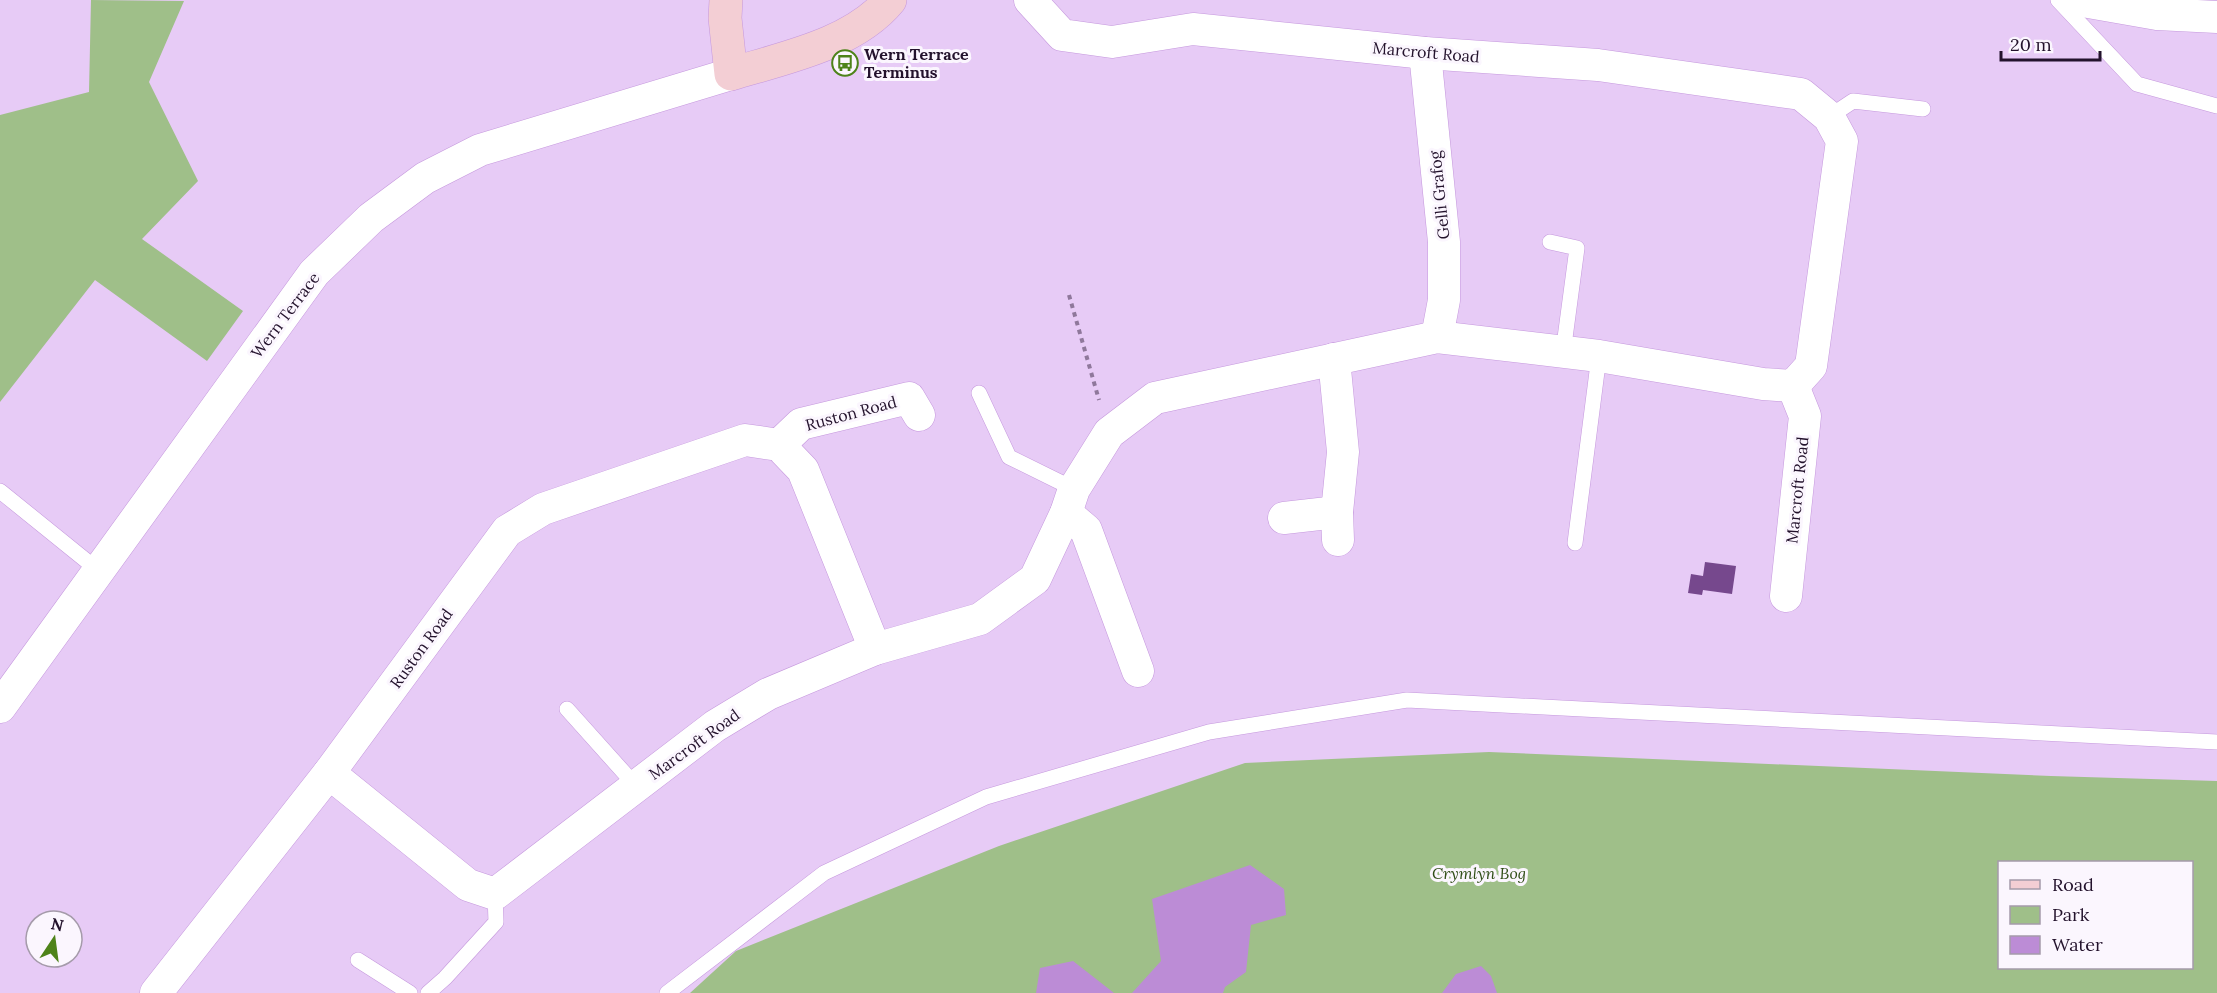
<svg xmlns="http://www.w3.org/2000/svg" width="2217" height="993" viewBox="0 0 2217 993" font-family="Lora,serif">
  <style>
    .green { fill: #9fbf89; fill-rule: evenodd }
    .water { fill: #bc8cd6 }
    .building { fill: #76488d }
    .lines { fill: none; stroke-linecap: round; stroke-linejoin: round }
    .lane-casing { stroke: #c598dd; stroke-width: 16 }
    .street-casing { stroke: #c598dd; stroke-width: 33 }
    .secondary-casing { stroke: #c598dd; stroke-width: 34 }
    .path { stroke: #8f789b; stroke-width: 4; stroke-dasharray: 4.5 4.5; stroke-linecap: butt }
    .lane { stroke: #fff; stroke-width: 15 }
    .street { stroke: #fff; stroke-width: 32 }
    .secondary { stroke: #f3ced4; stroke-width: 33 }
    .labels { text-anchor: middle; stroke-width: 6; stroke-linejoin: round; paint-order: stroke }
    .street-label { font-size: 16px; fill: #23122c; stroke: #fbf6fe }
    .poi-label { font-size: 16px; font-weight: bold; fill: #23122c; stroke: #fbf6fe; text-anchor: start }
    .park-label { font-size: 16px; font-style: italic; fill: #304e17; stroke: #fbf6fe }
  </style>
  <rect width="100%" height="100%" fill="#e7cbf6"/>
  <g class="green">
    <path d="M91 0 184 1 149 82 198 181 142 239 243 311 207 361 95 280 0 402V115L89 92Z"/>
    <path d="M1489 752 2051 776 2217 781V993H690L736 951 999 846 1245 763ZM2000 862H2192V968H2000Z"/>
  </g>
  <g class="water">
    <path d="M1250 865 1284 889 1286 915 1251 925 1246 972 1225 987 1223 993H1132L1161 961 1152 899Z"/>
    <path d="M1073 961 1114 993H1036L1040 968Z"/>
    <path d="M1481 966 1491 976 1497 993H1442L1456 974Z"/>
  </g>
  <path class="building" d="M1705 562 1736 566 1732 594 1703 590 1702 595 1688 593 1691 574 1703 576Z"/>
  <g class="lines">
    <g class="lane-casing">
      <g id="lane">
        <path d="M2058 0 2137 84 2217 106"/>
        <path d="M1829 117 1853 101 1923 109"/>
        <path d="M1550 242 1577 248 1563 353"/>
        <path d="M979 393 1009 457 1074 489"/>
        <path d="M0 491 99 571"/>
        <path d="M1575 543 1599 356"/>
        <path d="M567 709 636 786"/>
        <path d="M358 960 410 993"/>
        <path d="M428 993 445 978 496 922 495 894"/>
        <path d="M667 993 824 873 986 797 1209 732 1407 700 2217 742"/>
      </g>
    </g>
    <g class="street-casing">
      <g id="street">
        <path d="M2077 0 2157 14 2217 17"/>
        <path d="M1425 53 1444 242V300L1437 337"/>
        <path d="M1334 359 1343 452 1337 512 1338 540"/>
        <path d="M779 445 801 424 909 398 919 415"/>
        <path d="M1066 513 1086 530 1138 671"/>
        <path d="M1284 518 1337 512"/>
        <path d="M1786 596 1805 416 1793 386"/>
        <path d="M0 707 314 273 371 218 425 178 480 150 731 74"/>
        <path d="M329 773 468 885 495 894 715 726 768 694 875 649 980 619 1035 579 1066 513 1074 489 1109 433 1155 398 1437 337 1599 356 1763 384 1793 386 1811 366 1842 141 1829 117 1801 94 1598 65 1425 53 1193 29 1112 42 1062 35 1030 0"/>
        <path d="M156 993 329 773 507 531 543 509 745 440 779 445 803 470 875 649"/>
      </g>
    </g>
    <g class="secondary-casing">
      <path id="secondary" d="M726 0 725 18 731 74C784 58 854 44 890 0"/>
    </g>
    <path class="path" d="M1069 295 1099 400"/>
    <use href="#lane" class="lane"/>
    <use href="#street" class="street"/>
    <use href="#secondary" class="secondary"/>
  </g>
  <defs>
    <g id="bus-ring" transform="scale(1.35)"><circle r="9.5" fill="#fbf6fe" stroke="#4e831a" stroke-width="1.5"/><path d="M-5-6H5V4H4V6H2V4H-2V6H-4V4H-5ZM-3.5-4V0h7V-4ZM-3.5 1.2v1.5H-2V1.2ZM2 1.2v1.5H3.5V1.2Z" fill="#4e831a"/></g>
  </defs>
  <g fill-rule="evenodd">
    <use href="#bus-ring" x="845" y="63"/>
  </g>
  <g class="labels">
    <g class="street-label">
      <text transform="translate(1426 52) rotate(5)" y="6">Marcroft Road</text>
      <text transform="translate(1439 195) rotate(-96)" y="6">Gelli Grafog</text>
      <text transform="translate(285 315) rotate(-53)" y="6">Wern Terrace</text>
      <text transform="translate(851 413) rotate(-15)" y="6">Ruston Road</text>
      <text transform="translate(1797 490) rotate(-84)" y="6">Marcroft Road</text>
      <text transform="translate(421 648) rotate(-54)" y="6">Ruston Road</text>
      <text transform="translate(694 744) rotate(-36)" y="6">Marcroft Road</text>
    </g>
    <g class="poi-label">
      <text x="864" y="60">Wern Terrace<tspan x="864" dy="18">Terminus</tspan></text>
    </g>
    <g class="park-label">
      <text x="1479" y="879">Crymlyn Bog</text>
    </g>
  </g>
  <rect x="1998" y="861" width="195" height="108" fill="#fbf6fe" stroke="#a59baa" stroke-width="1.5"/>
  <rect x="2010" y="880" width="30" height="9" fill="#f3ced4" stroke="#a59baa" stroke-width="1.5"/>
  <text x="2052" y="891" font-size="18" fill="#23122c">Road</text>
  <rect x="2010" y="906" width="30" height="18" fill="#9fbf89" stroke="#a59baa" stroke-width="1.5"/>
  <text x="2052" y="921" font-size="18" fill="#23122c">Park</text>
  <rect x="2010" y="936" width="30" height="18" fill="#bc8cd6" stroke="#a59baa" stroke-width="1.5"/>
  <text x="2052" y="951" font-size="18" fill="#23122c">Water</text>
  <g transform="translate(54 939) rotate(13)"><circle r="28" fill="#fbf6fe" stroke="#a59baa" stroke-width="1.5"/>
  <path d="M0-4.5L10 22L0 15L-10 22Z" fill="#4e831a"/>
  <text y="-9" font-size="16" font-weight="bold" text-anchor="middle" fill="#23122c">N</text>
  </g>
  <path d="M2001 51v9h99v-9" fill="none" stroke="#23122c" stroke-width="3"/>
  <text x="2010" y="51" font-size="18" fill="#23122c" stroke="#fbf6fe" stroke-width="4.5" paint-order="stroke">20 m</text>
</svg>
